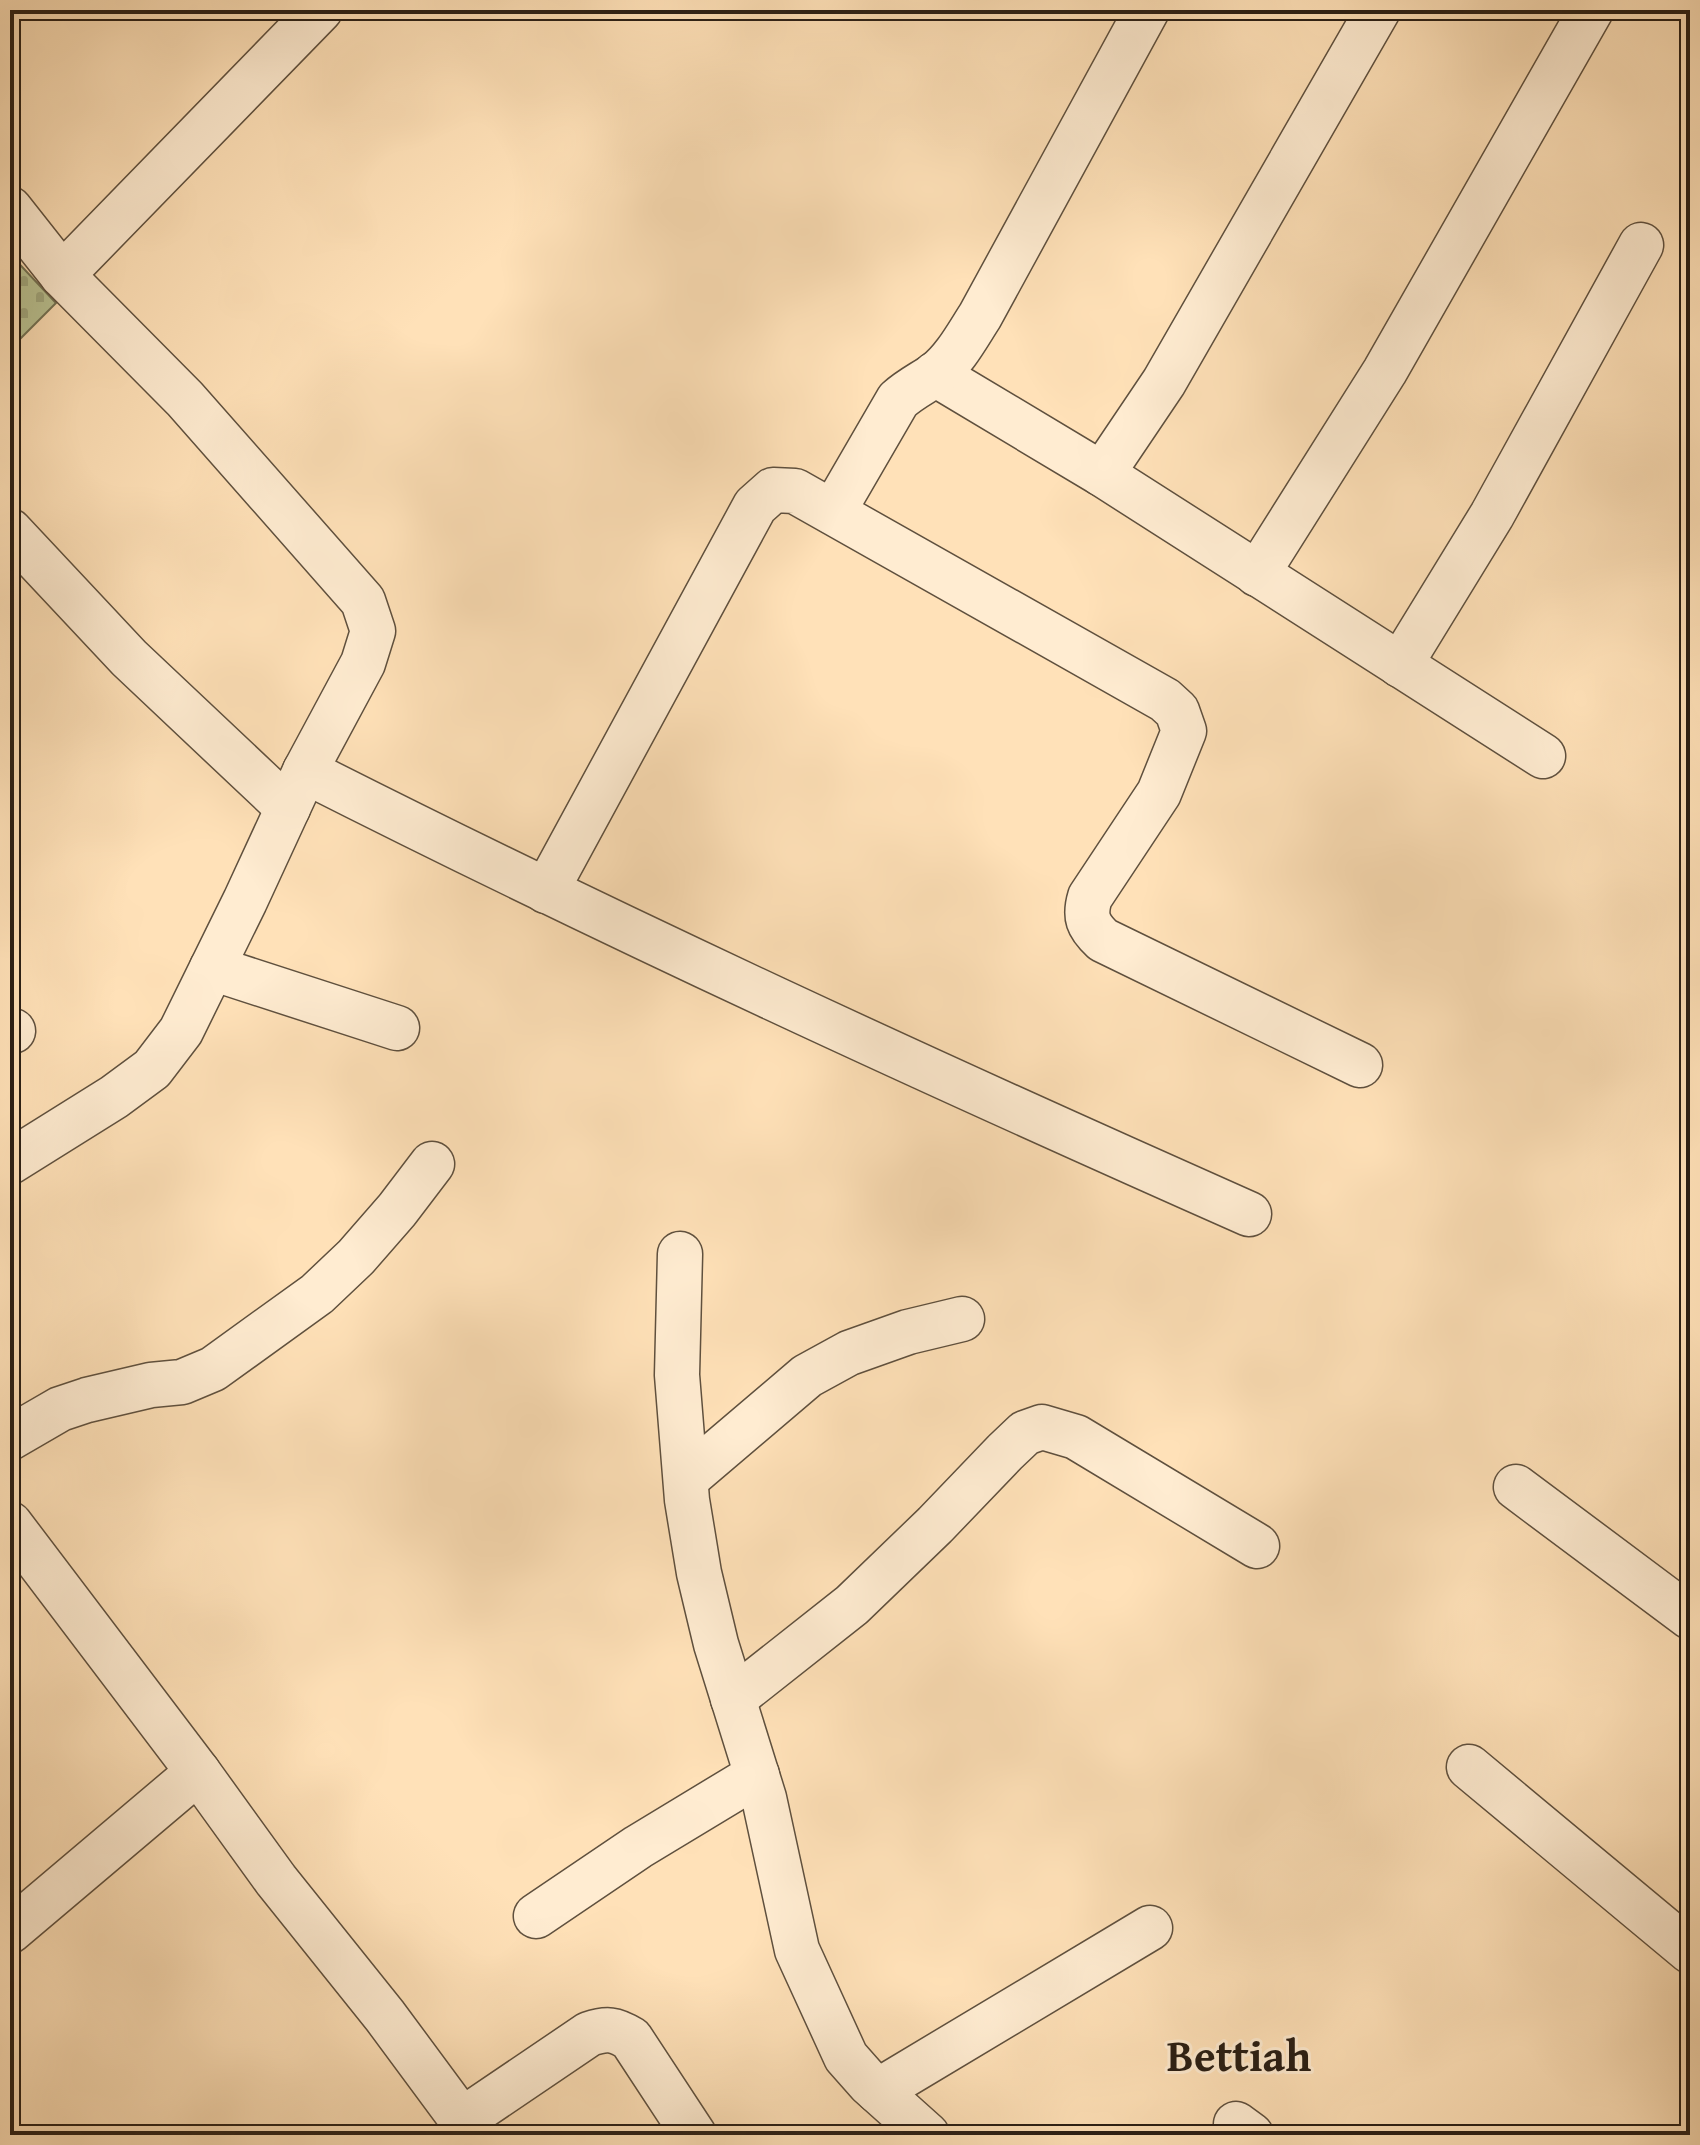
<svg xmlns="http://www.w3.org/2000/svg" width="1700" height="2145" viewBox="0 0 1700 2145" font-family="'Gentium Book Plus',serif">
  <style>
    .cemetery { fill: url(#cemetery-stones); stroke: #727254; stroke-width: 2 }
    .lines { fill: none; stroke-linecap: round; stroke-linejoin: round }
    .minor-casing { stroke: #5f503e; stroke-width: 47 }
    .minor { stroke: #ffecd1; stroke-width: 44 }
    .labels { text-anchor: middle; stroke-width: 6; stroke-linejoin: round; paint-order: stroke }
    .town-label { font-size: 44px; font-weight: bold; fill: #2a1f15; stroke: #ffecd1 }
  </style>
  <defs>
    <pattern id="cemetery-stones" width="16" height="16" patternUnits="userSpaceOnUse" patternTransform="scale(2)"><rect width="16" height="16" fill="#bac494"/><path d="M2 7V4a2 2 0 0 1 4 0v3zM10 15v-3a2 2 0 0 1 4 0v3z" fill="#a0a87f"/></pattern>
  </defs>
  <rect width="100%" height="100%" fill="#ffe1b8"/>
  <filter id="stains"><feTurbulence type="fractalNoise" baseFrequency=".0025" numOctaves="4"/><feColorMatrix values="0 0 0 0 .2 0 0 0 0 .09 0 0 0 0 .02 0 0 0 .5 -.17"/></filter>
  <radialGradient id="worn" r=".72"><stop offset=".6" stop-color="#630" stop-opacity="0"/><stop offset="1" stop-color="#630" stop-opacity=".3"/></radialGradient>
  <path class="cemetery" d="M10 254 56 303 10 349Z"/>
  <g class="lines">
    <g class="minor-casing">
      <g id="minor">
        <path d="M10 209 62 275 185 399 363 601 373 631 363 663 305 771 245 901 181 1031 152 1069 114 1097 10 1162"/>
        <path d="M62 275 320 10"/>
        <path d="M935 374 1102 474 1543 756"/>
        <path d="M1102 474 1164 382 1378 10"/>
        <path d="M833 512 898 400C910 389 923 383 936 374 955 359 967 336 980 316L1147 10"/>
        <path d="M10 531 129 658 288 808"/>
        <path d="M1257 574 1385 371 1591 10"/>
        <path d="M1400 665 1492 515 1641 245"/>
        <path d="M305 771C615 928 931 1073 1249 1214"/>
        <path d="M546 891 755 506 773 490 795 491 1165 700 1177 711 1184 731 1159 793 1090 897C1084 917 1088 926 1103 940L1360 1065"/>
        <path d="M212 968 397 1028"/>
        <path d="M10 1032 13 1031"/>
        <path d="M680 1254 677 1375 687 1500 699 1573 716 1644 764 1798 797 1950 846 2057 869 2083 927 2135"/>
        <path d="M10 1438 60 1409 87 1400 151 1385 182 1382 213 1369 317 1294 356 1257 397 1210 432 1164"/>
        <path d="M686 1479 807 1376 849 1353 908 1332 962 1319"/>
        <path d="M1516 1487 1690 1617"/>
        <path d="M10 1524 198 1772 276 1880 385 2016 473 2135"/>
        <path d="M733 1699 852 1605 935 1525 1005 1452 1025 1433 1042 1427 1076 1437 1257 1546"/>
        <path d="M1469 1767 1690 1951"/>
        <path d="M536 1916 638 1847 757 1775"/>
        <path d="M10 1931 198 1772"/>
        <path d="M878 2091 1150 1928"/>
        <path d="M462 2120 589 2034C607 2028 615 2029 631 2039L694 2135"/>
        <path d="M1236 2124 1251 2135"/>
      </g>
    </g>
    <use href="#minor" class="minor"/>
  </g>
  <g class="labels">
    <g class="town-label">
      <text x="1239" y="2071">Bettiah</text>
    </g>
  </g>
  <rect width="1700" height="2145" fill="none" stroke="#ffe1b8" stroke-width="40"/>
  <rect x="12" y="12" width="1676" height="2121" fill="none" stroke="#2a1f15" stroke-width="4"/>
  <rect x="20" y="20" width="1660" height="2105" fill="none" stroke="#2a1f15" stroke-width="2"/>
  <rect width="100%" height="100%" filter="url(#stains)"/>
  <rect width="100%" height="100%" fill="url(#worn)"/>
</svg>
